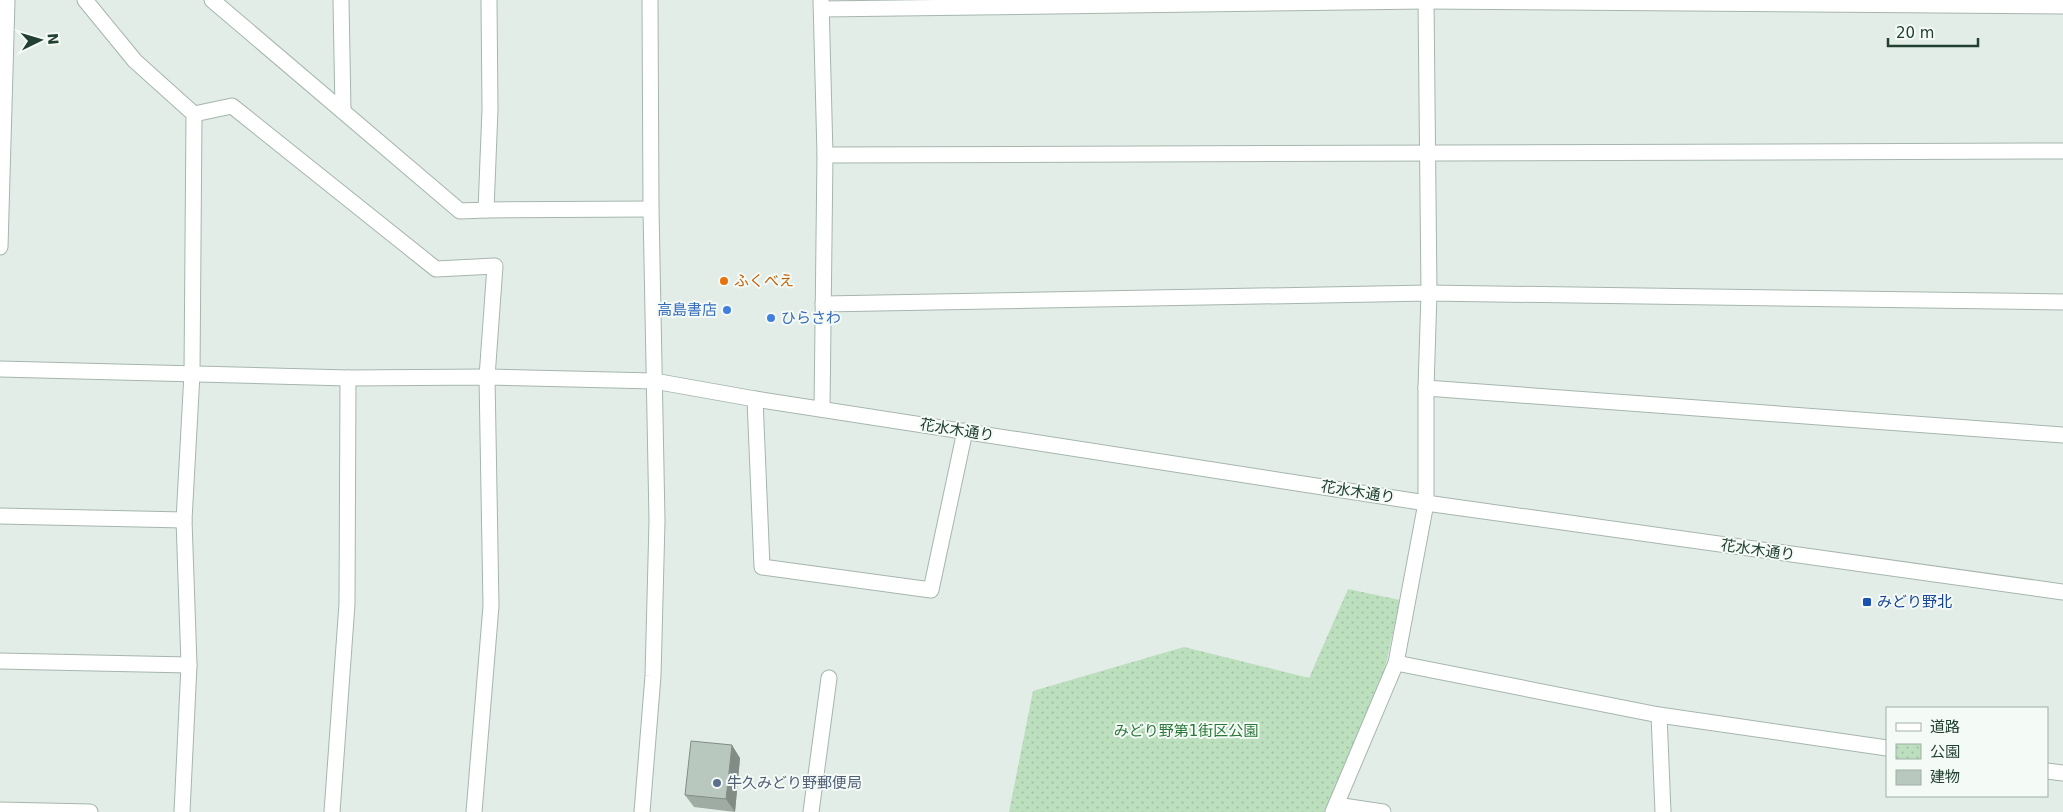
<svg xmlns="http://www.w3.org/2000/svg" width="2063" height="812" viewBox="0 0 2063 812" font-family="'DejaVu Sans','Noto Sans JP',sans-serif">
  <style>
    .park { fill: url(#park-dots) }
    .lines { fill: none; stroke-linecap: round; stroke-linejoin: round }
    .minor-casing { stroke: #a5b6ad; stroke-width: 17 }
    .tertiary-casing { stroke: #a5b6ad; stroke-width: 17 }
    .minor { stroke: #fff; stroke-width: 15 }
    .tertiary { stroke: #fff; stroke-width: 15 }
    .wall { fill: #9eaca4 }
    .shaded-wall { fill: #818c86 }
    .building { fill: #b8c8bf; stroke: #818c86 }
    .food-dot { fill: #e8710a; stroke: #f4faf6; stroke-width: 2 }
    .shop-dot { fill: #3f7fe0; stroke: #f4faf6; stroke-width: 2 }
    .transit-dot { fill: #1a4fb4; stroke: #f4faf6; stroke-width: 2 }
    .service-dot { fill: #5c6f8a; stroke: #f4faf6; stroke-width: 2 }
    .labels { text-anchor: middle; stroke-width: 4; stroke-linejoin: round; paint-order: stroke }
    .food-label { font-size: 15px; fill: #c56008; stroke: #f4faf6; text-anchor: start }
    .shop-label { font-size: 15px; fill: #366cbe; stroke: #f4faf6; text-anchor: end }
    .street-label { font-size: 15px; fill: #224032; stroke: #f4faf6 }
    .transit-label { font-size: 15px; fill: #164399; stroke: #f4faf6; text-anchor: start }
    .park-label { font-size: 15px; fill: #2b7839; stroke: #f4faf6 }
    .service-label { font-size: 15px; fill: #4e5e75; stroke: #f4faf6; text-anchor: start }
  </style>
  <defs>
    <pattern id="park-dots" width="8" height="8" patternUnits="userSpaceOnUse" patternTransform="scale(1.25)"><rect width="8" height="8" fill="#bcdfbe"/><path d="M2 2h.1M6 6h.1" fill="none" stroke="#a1c0a4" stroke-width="1.8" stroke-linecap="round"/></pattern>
  </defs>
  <rect width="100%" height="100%" fill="#e3ede7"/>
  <path class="park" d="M1348 589 1400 600 1382 682 1331 812H1009L1033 691 1184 647 1309 678Z"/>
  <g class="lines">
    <g class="minor-casing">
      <g id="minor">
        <path d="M85 0 135 61 194 114 232 106 436 269 495 266 487 377 491 606 474 812"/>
        <path d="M212 0 460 211 486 210 490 109 489 0"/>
        <path d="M341 0 343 111"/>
        <path d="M821 0 825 155 822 409"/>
        <path d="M822 9 1426 1 2063 6"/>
        <path d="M825 155 2063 151"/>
        <path d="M486 210 651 209"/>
        <path d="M0 247 7 0"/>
        <path d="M823 304 1429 293 2063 302"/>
        <path d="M0 369 348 378 487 377 654 381"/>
        <path d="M1426 388 2063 435"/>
        <path d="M755 399 762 567 931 590 965 431"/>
        <path d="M0 516 184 520"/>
        <path d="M0 661 189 665"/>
        <path d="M1396 663 1659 715 1887 748"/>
        <path d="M1659 715 1663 812"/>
        <path d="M2047 771 2063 773"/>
        <path d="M1336 805 1383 812"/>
        <path d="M0 810 90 812"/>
        <path d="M182 812 189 665 184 520 192 374 194 114"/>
        <path d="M332 812 347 604 348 378"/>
        <path d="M811 812 829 678"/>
        <path d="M1333 812 1396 663 1426 503V388L1429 293 1426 0"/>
      </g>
    </g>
    <g class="tertiary-casing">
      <g id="tertiary">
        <path d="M654 381 755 399 1426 503 2063 592"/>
        <path d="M642 812 653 676 657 521 651 209 650 0"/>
      </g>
    </g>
    <use href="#minor" class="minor"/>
    <use href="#tertiary" class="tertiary"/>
  </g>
  <path class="wall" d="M740 758 735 812 694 807 685 795Z"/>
  <path class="shaded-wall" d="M732 745 740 758 735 812 726 799Z"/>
  <path class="building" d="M691 741 732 745 726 799 685 795Z"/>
  <circle class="food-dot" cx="724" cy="281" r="5"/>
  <g class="shop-dot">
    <circle cx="727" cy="310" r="5"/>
    <circle cx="771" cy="318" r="5"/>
  </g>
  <rect class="transit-dot" x="1862" y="597" width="10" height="10" rx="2.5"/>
  <circle class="service-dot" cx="717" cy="783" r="5"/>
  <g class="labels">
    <g class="food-label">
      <text x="734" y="286">ふくべえ</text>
    </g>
    <g class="shop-label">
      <text x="717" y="315">高島書店</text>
      <text x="781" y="323" text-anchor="start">ひらさわ</text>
    </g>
    <g class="street-label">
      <text transform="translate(957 430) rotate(9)" y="5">花水木通り</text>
      <text transform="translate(1358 492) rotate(9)" y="5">花水木通り</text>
      <text transform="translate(1758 550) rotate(8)" y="5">花水木通り</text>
    </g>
    <g class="transit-label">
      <text x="1877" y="607">みどり野北</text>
    </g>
    <g class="park-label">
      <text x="1186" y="736">みどり野第1街区公園</text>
    </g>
    <g class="service-label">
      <text x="727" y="788">牛久みどり野郵便局</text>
    </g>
  </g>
  <rect x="1886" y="707" width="162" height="90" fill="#f4faf6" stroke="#a0b0a8"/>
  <rect x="1896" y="723" width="25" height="8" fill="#ffffff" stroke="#a0b0a8"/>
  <text x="1930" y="732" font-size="15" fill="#224032">道路</text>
  <rect x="1896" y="744" width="25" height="15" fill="url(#park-dots)" stroke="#a0b0a8"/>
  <text x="1930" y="757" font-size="15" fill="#224032">公園</text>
  <rect x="1896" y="770" width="25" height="15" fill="#b8c8bf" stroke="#a0b0a8"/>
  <text x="1930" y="782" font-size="15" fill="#224032">建物</text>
  <g transform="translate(40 40) rotate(85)" stroke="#f4faf6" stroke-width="4" paint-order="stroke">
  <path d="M0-4L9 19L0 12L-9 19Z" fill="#224032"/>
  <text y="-8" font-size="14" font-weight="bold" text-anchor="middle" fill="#224032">N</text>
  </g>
  <path d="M1888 38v8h90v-8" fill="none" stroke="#224032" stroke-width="2.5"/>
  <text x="1896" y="38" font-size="15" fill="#224032" stroke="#f4faf6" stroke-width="4" paint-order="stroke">20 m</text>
</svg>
